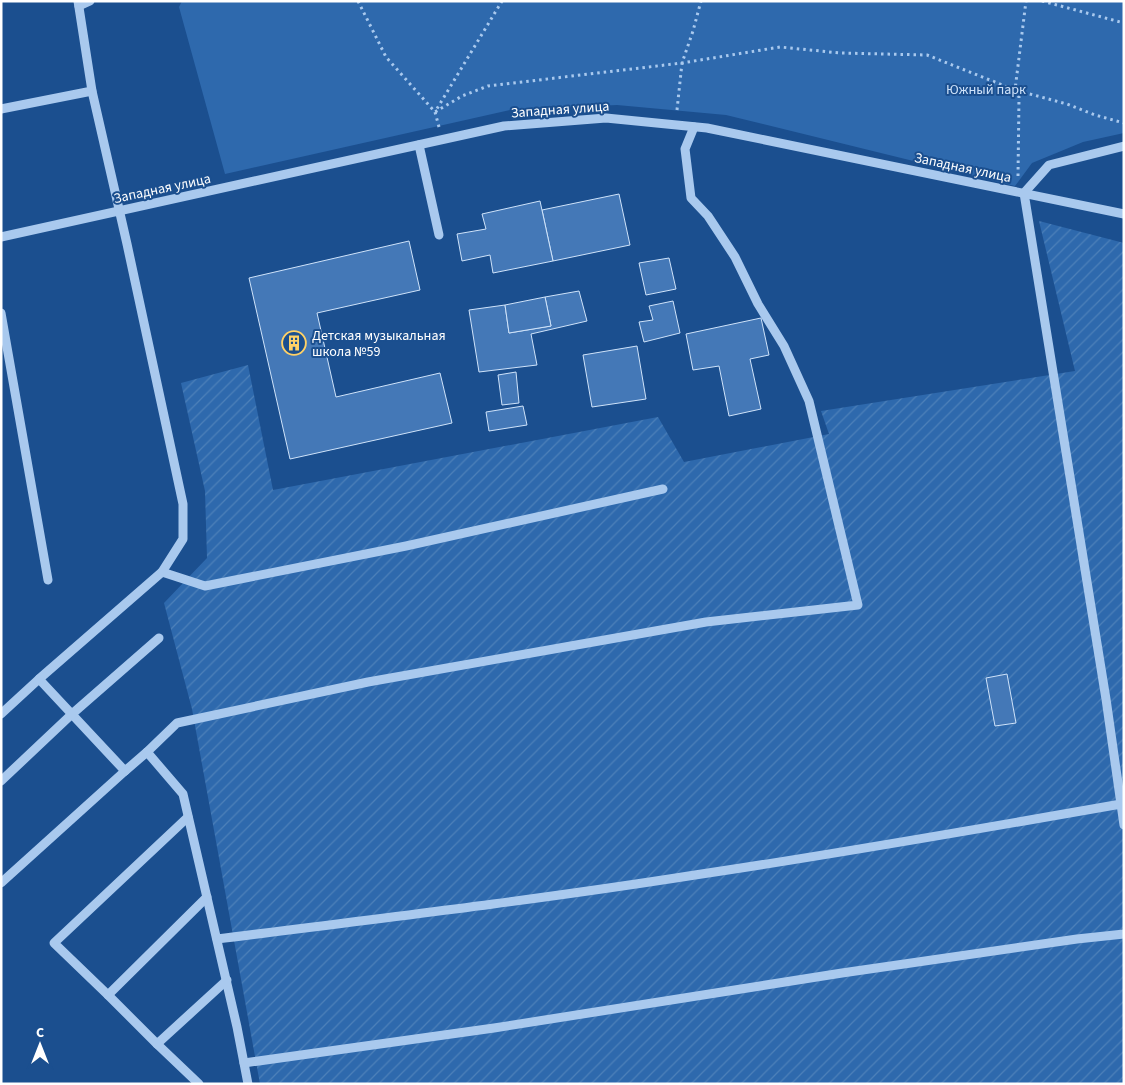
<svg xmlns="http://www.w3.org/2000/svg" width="1125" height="1085" viewBox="0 0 1125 1085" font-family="'Source Sans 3',sans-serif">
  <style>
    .park { fill: #2e69ad }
    .garden { fill: url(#garden-furrows) }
    .building { fill: #4478b7; stroke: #cfe3fa }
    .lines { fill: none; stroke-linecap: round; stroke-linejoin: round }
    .path { stroke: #a9c9ee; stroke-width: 3; stroke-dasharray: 2.5 4; stroke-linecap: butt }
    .minor { stroke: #a9c9ee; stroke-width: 9 }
    .labels { text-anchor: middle; stroke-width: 4; stroke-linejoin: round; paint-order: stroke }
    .park-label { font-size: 14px; fill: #cfe3fa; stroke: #1b4f8f }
    .street-label { font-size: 14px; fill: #fff; stroke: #1b4f8f }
    .poi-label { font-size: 14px; fill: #fff; stroke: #1b4f8f; text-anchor: start }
  </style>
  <defs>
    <pattern id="garden-furrows" width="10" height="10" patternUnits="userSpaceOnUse" patternTransform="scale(1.25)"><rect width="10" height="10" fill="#2e69ad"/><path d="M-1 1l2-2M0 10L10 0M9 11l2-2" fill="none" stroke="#4d80b9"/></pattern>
  </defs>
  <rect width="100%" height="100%" fill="#1b4f8f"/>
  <path class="park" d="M182 1H1124V133L1083 142 1032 163 1015 186 726 115 617 105 510 110 225 174 179 7Z"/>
  <path class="garden" d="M1039 221 1124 243V1084H260L192 709 164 603 207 558 205 491 181 383 248 365 273 490 658 417 684 462 829 434 821 411 1075 371Z"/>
  <g class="building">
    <path d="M619 194 630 245 553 261 542 210Z"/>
    <path d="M540 201 553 261 493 273 490 255 462 261 457 234 486 229 482 214Z"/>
    <path d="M409 241 420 290 317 313 336 397 440 373 452 423 290 459 249 278Z"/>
    <path d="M669 258 676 289 646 295 639 263Z"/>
    <path d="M579 291 587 321 531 334 537 365 479 372 469 310 505 305 509 333 551 326 545 297Z"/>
    <path d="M545 297 551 326 509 333 505 305Z"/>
    <path d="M673 301 680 333 644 342 639 322 653 320 649 306Z"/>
    <path d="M761 318 769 355 750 359 761 409 729 416 719 366 693 370 686 334Z"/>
    <path d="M637 346 646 399 592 407 583 355Z"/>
    <path d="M516 372 519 403 502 405 498 375Z"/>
    <path d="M523 406 527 425 489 431 486 412Z"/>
    <path d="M1007 674 1016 723 995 726 986 678Z"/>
  </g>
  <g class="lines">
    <g class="path">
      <path d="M358 1 386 57 435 112 462 96 488 86 682 63 780 47 840 53 927 55 1015 90 1067 104 1095 115 1124 123"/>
      <path d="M1042 1 1124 23"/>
      <path d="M677 110 682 63 693 31 701 1"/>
      <path d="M439 127 435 112 502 1"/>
      <path d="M1018 176 1019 97 1015 90 1026 1"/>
    </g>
    <g class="minor">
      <path d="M79 6 90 1"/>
      <path d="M1 109 92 91"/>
      <path d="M419 145 439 235"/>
      <path d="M1124 146 1049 165 1024 193 1106 699 1124 825"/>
      <path d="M1 237 504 126 606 118 707 128 1124 214"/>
      <path d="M1 313 48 580"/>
      <path d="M162 572 205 586 406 546 663 489"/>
      <path d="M39 679 125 771 147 752 183 794 237 1027 248 1084"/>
      <path d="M1 714 39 679 162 572 183 539V504L127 244 92 91 78 1"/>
      <path d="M147 752 177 723 368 682 706 622 858 605 809 401 784 346 758 304 735 257 708 216 691 198 685 149 694 127"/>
      <path d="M1 781 72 714 159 638"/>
      <path d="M188 817 54 943 108 995 207 897"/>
      <path d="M1 883 125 771"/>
      <path d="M217 939C376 919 536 900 695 875 837 854 979 829 1121 804"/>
      <path d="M108 995 157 1044 227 980"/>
      <path d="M157 1044 199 1084"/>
      <path d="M244 1063 494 1028 842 973 1077 939 1124 934"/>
    </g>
  </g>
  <defs>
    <g id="building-ring" transform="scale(1.25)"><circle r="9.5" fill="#1b4f8f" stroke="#ffd166" stroke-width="1.5"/><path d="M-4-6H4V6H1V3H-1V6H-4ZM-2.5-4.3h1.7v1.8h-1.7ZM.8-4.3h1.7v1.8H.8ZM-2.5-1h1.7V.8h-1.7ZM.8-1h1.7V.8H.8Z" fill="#ffd166"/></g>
  </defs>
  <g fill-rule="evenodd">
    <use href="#building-ring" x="294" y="343"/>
  </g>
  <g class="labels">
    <g class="park-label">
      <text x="986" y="94">Южный парк</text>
    </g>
    <g class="street-label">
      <text transform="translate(560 109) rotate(-4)" y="5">Западная улица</text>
      <text transform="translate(963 167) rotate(12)" y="5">Западная улица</text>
      <text transform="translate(162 188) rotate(-12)" y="5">Западная улица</text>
    </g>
    <g class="poi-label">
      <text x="312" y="340">Детская музыкальная<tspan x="312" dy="16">школа №59</tspan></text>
    </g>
  </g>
  <rect width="1125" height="1085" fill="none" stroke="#ffffff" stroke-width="5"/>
  <g transform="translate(40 1045)" stroke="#1b4f8f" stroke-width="4" paint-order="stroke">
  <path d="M0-4L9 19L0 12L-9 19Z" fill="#ffffff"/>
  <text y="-8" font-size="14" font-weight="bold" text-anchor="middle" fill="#ffffff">С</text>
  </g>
</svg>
